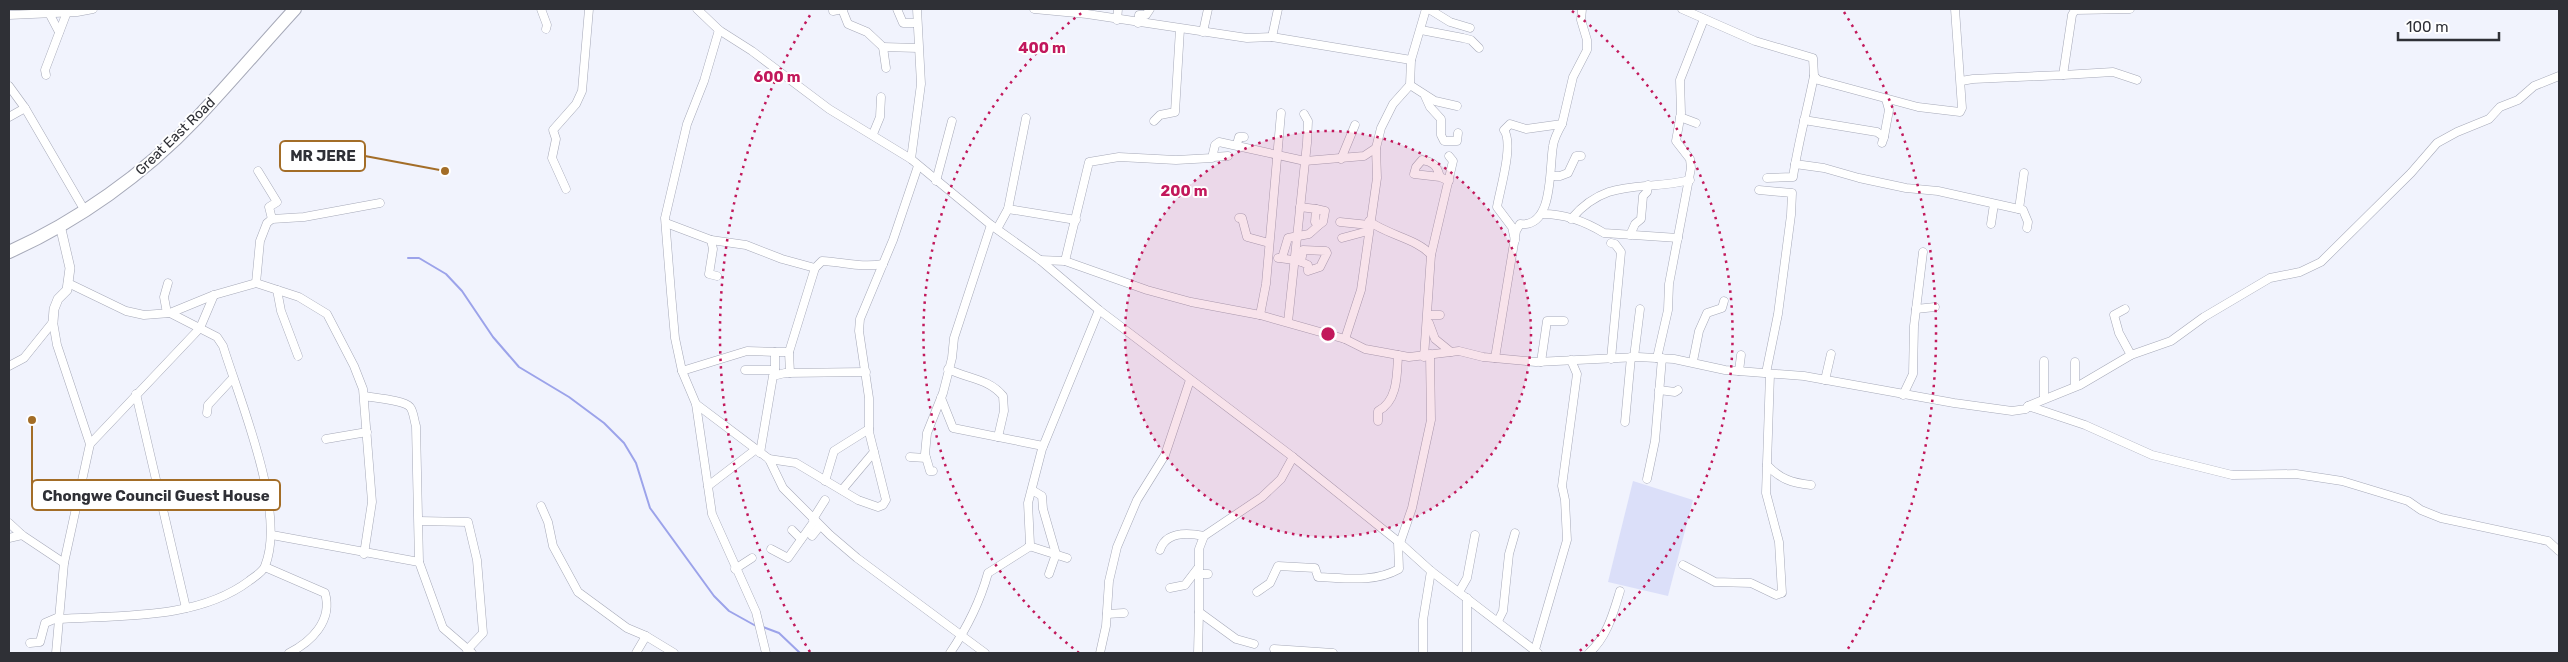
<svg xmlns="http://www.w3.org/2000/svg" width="2568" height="662" viewBox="0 0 2568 662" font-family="Rubik,sans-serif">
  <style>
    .green { fill: #dbdff9 }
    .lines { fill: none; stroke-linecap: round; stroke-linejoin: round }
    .stream { stroke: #9ca3ea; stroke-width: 2 }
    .minor-casing { stroke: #a6a9b8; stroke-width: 9 }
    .tertiary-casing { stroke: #a6a9b8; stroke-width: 10 }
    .trunk-casing { stroke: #a6a9b8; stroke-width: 14 }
    .minor { stroke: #fff; stroke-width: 8 }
    .tertiary { stroke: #fff; stroke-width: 9 }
    .trunk { stroke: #fff; stroke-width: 12 }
    .ring { fill: none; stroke: #c2185b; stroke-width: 2.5; stroke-dasharray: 2.5 5 }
    .labels { text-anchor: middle; stroke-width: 4; stroke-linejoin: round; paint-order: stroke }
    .street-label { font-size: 14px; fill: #2f3036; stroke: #fff }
    .centre { fill: #c2185b; stroke: #fff; stroke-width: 2.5 }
    .ring-label { font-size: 15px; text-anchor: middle; font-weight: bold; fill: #c2185b; stroke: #fff; stroke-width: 4; stroke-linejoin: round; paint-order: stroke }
    .leader { fill: none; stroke: #a36d27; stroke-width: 2 }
    .callout-dot { fill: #a36d27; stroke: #fff; stroke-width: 2 }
    .callout { fill: #fff; stroke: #a36d27; stroke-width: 2 }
    .callout-label { font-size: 15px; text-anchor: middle; font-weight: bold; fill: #2f3036 }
  </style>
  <rect width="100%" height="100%" fill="#f1f3fd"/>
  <path class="green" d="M1633 481 1693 500 1668 596 1608 582Z"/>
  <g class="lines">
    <g class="stream">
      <path d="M408 258H419L446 274 462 291 493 337 519 367 569 397 604 423 624 443 636 463 650 508 714 596 729 611 756 626"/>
      <path d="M763 627 779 633 800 653"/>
    </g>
    <g class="minor-casing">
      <g id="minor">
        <path d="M541 9 547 25 546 29"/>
        <path d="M697 9 719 30 752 51 829 109 911 159 991 225 1040 260 1099 310 1293 457 1400 543 1431 571 1538 653"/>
        <path d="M842 9 848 24 867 32 883 47"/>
        <path d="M897 9 903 23H917"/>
        <path d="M1034 9 1087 14 1247 38 1272 37 1411 60"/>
        <path d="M1429 9 1450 22 1470 28"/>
        <path d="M1682 9 1755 41 1813 58 1814 76 1818 80 1918 107 1960 112 1962 108 1955 9"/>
        <path d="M833 11 843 9"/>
        <path d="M49 13 59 32"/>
        <path d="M9 15 77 12 93 9"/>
        <path d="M1117 20 1118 9"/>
        <path d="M1138 23 1139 15H1146L1150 9"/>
        <path d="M719 30 704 81 687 124 665 218 671 293 675 338 682 371 696 404 712 514 756 612 766 653"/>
        <path d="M1421 30 1463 38 1471 40 1479 48"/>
        <path d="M1203 32 1208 9"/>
        <path d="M1272 37 1278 9"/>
        <path d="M886 68 883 47 918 48"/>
        <path d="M46 75 45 70 67 12"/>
        <path d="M2063 75 2113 72 2137 80"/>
        <path d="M1961 81 1973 79 2063 75 2072 15 2075 10 2130 9"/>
        <path d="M1410 85 1435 101 1457 106"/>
        <path d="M9 86 25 108 85 211"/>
        <path d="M1425 96 1430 107 1441 119V135L1444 141H1457L1458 133"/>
        <path d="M9 117 25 108"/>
        <path d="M1680 117 1696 123"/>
        <path d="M1804 120 1877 132 1884 137 1882 143"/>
        <path d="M1154 121 1160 115 1175 112 1180 29"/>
        <path d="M873 134 880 117 881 97"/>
        <path d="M1884 137 1889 110 1886 99"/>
        <path d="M1237 144 1239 137H1244"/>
        <path d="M1213 157 1228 156"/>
        <path d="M911 159 921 84 917 9"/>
        <path d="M1341 159 1355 125"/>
        <path d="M1795 164 1824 168 1859 178 1906 188 1938 191 2023 210 2028 222 2027 228"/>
        <path d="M258 171 277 202 269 207 272 219"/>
        <path d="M1551 176H1560L1568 173 1576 156H1581"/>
        <path d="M1440 177C1437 166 1434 162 1422 160L1416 167 1414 174 1440 177 1449 181"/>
        <path d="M1767 178 1793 177C1798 143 1807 111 1814 76"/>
        <path d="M936 181 952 121"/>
        <path d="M566 189 552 158 556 139 553 130 576 104 582 91 589 9"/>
        <path d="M1759 190 1792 193 1791 215 1778 314 1766 373"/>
        <path d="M1008 209 1076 220"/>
        <path d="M1316 209 1325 211 1323 222 1319 225"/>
        <path d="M2019 209 2024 173"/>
        <path d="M1543 214C1564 214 1586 222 1604 233L1678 238"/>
        <path d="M1239 218H1242L1247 237 1269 243"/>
        <path d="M1571 219C1608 176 1642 192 1690 180"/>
        <path d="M1369 221C1387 235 1418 239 1431 255"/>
        <path d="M1340 222 1369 225"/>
        <path d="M666 223 711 240 713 249 709 274 717 276"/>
        <path d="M1991 224 1994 204"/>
        <path d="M997 229 1008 209 1026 118"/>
        <path d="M1630 235 1635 224 1641 219 1643 196 1647 192 1648 185"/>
        <path d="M1342 238 1368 231"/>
        <path d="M711 240 746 245 782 259 815 268 822 261C844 262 861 268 883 264"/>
        <path d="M1515 240 1512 227 1497 207C1500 189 1514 144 1504 130L1510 124 1526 129 1562 124 1573 77 1587 50V40L1581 20 1582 9"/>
        <path d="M1278 258C1288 259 1300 260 1308 265V271L1320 267 1327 253 1326 251 1303 250 1301 262"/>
        <path d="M1282 258 1288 238 1309 234 1319 225 1315 222 1316 209 1300 207"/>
        <path d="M1040 260 1065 261 1147 290 1191 302 1260 315 1345 339 1365 349 1409 357 1459 351 1483 357 1536 362 1638 357 1674 359 1725 370 1804 376 1954 403 2012 411 2026 409 2028 406 2085 425 2152 455 2232 475 2296 474 2342 481 2408 501 2421 510 2441 518 2548 541 2559 551"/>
        <path d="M1065 261 1089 162 1119 157 1176 160 1212 158 1215 145 1219 142 1305 161 1364 156 1376 148"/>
        <path d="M68 283 126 311 144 315 170 313 214 295 256 283 299 297 327 314 354 366 363 389 372 502 364 554"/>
        <path d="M256 283 260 241 267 223 272 219 304 217 380 203"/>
        <path d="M277 290 281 311 298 356"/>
        <path d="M1916 309 1935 307"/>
        <path d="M2125 309 2114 315 2119 333 2131 355"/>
        <path d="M167 313 164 297 168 283"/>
        <path d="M1260 315 1266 284 1281 113"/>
        <path d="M1429 315H1440"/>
        <path d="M53 322 57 345 90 444 64 563 56 653"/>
        <path d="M1288 322 1307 143 1308 121 1304 114"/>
        <path d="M1429 323 1435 339 1451 352"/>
        <path d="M1345 339 1361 290 1377 178 1376 148 1381 128 1393 104 1410 85 1411 60 1426 9"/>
        <path d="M789 352 815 268"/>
        <path d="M1424 357 1431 255 1453 161 1449 156"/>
        <path d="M1634 357 1640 309"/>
        <path d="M1495 358 1516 231 1520 224C1554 228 1549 168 1553 146 1554 138 1558 131 1562 124"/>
        <path d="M1657 358 1668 310 1669 284 1691 168 1690 159 1676 141 1681 113 1680 80 1704 19"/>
        <path d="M1611 359 1621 252 1615 244 1611 243"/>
        <path d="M1693 361 1699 331 1707 313 1722 308 1724 301"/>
        <path d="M1541 362 1547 321H1564"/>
        <path d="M9 366 24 358 53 322"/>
        <path d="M948 369C968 379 988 378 1003 396L1004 411 998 437"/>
        <path d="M745 370H775"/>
        <path d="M682 371 747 351 775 352"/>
        <path d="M1739 371 1741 355"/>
        <path d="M775 375V352H789L790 373"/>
        <path d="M1825 380 1831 354"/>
        <path d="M2075 386V362"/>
        <path d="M1659 390 1675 392 1678 390"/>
        <path d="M136 394 186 608"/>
        <path d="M1903 395 1913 374 1914 326 1923 252"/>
        <path d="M364 396C374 398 404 400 410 407 414 412 414 421 416 426L419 562 443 628 472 653"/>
        <path d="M941 398 953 428 1043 446"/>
        <path d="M2044 398V361"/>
        <path d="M696 404 769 459 783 488 830 535 857 558 985 653"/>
        <path d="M2028 406 2080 385 2131 355 2171 341 2204 317 2270 278 2300 272 2321 262 2411 173 2437 143 2457 132 2489 119 2500 107 2518 100 2534 86 2559 76"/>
        <path d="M207 413 208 405 233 378"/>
        <path d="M1378 421V411C1398 401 1397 374 1398 355"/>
        <path d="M1625 422 1631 357"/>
        <path d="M326 439 367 432"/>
        <path d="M90 444 200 328 214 295"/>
        <path d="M760 453 773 376 785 373 866 372"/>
        <path d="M910 457 926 458"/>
        <path d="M769 459 796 463 858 500 878 507 883 505 886 500 869 432V398L859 331 860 319 893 240 918 166"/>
        <path d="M1767 465C1780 479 1792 483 1811 485"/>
        <path d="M933 471H930L925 454 927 433 943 393 952 358 954 338 991 225"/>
        <path d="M1647 479 1655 441 1662 358"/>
        <path d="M825 481 834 451 869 429"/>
        <path d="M708 486 755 450"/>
        <path d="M842 490 874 452"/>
        <path d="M1032 490 1042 496 1043 509 1056 554 1049 574"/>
        <path d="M541 506 548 522 553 546 578 592 627 628 646 636 674 653"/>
        <path d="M813 519 825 500"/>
        <path d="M419 521 468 522 477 560 483 633 467 650"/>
        <path d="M9 523 22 535 64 563"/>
        <path d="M792 530 801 539"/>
        <path d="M272 535 419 562"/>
        <path d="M812 536 820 526"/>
        <path d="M9 538 22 535"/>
        <path d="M1400 543 1412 508 1431 420 1430 354"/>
        <path d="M1029 546 1067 558"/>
        <path d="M771 549 788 558 815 520"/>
        <path d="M1160 550C1166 531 1189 533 1204 536"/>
        <path d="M1683 565 1715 582 1751 583 1776 595 1782 593 1779 542 1766 493 1770 374"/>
        <path d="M265 567 325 593C333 621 311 642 289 653"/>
        <path d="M735 569 752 558"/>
        <path d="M1198 574H1208"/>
        <path d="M1170 588 1185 585 1198 568"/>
        <path d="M1257 592 1270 583 1278 566 1315 568 1318 577C1345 578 1374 583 1399 569L1398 542"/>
        <path d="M1459 592 1467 578 1475 535"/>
        <path d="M1107 614 1124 613"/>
        <path d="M58 619C120 615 197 620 249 581 254 577 263 572 265 566 287 512 240 401 223 346L217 337 170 313"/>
        <path d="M1498 621 1503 611 1509 554 1515 533"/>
        <path d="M30 643 40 642 45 623 59 617"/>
        <path d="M1254 644 1236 639 1199 612V549L1204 536 1262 497 1281 479 1293 457"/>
        <path d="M1274 649 1333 653"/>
        <path d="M636 653 646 636"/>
        <path d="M950 653C967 628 980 602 988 573L1029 547 1030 544 1028 503 1042 449 1099 310"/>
        <path d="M1100 653 1106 626 1109 581 1117 547 1137 500 1165 455 1190 380"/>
        <path d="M1198 653 1199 612"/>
        <path d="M1423 653V620L1431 571"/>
        <path d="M1467 653V598"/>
        <path d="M1534 653 1567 540 1565 500 1562 486 1577 374 1571 360"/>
        <path d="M1589 653C1607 637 1613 614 1620 591"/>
      </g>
    </g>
    <g class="tertiary-casing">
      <path id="tertiary" d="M53 322 54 309 58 299 67 290 70 268 60 225"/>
    </g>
    <g class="trunk-casing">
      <path id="trunk" d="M9 252C78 221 144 174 196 119 230 83 262 45 295 9"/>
    </g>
    <use href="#minor" class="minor"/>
    <use href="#tertiary" class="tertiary"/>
    <use href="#trunk" class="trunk"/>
  </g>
  <circle cx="1328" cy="334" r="203" fill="#c2185b" fill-opacity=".12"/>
  <g class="ring">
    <circle cx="1328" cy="334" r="203"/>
    <path d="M1079 653A405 405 0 0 1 1084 11M1572 11A405 405 0 0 1 1577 653"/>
    <path d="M810 652A608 608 0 0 1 812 12M1844 12A608 608 0 0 1 1846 652"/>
  </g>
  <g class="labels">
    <g class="street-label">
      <text transform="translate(175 136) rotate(-44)" y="5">Great East Road</text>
    </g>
  </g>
  <circle cx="1328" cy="334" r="8" class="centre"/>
  <g class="ring-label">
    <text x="1042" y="53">400 m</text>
    <text x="777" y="82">600 m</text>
    <text x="1184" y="196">200 m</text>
  </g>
  <path class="leader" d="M445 171L365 156M32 420L32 495"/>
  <g class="callout-dot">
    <circle cx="445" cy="171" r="5"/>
    <circle cx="32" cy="420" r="5"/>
  </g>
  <g class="callout">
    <rect x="280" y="141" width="85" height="30" rx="5"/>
    <rect x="32" y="480" width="248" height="30" rx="5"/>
  </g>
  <g class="callout-label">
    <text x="323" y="161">MR JERE</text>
    <text x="156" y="501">Chongwe Council Guest House</text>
  </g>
  <rect width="2568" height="662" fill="none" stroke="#2f3036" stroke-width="20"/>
  <path d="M2398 32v8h101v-8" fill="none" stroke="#2f3036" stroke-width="2.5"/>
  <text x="2406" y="32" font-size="15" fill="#2f3036" stroke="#ffffff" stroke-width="4" paint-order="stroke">100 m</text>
</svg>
